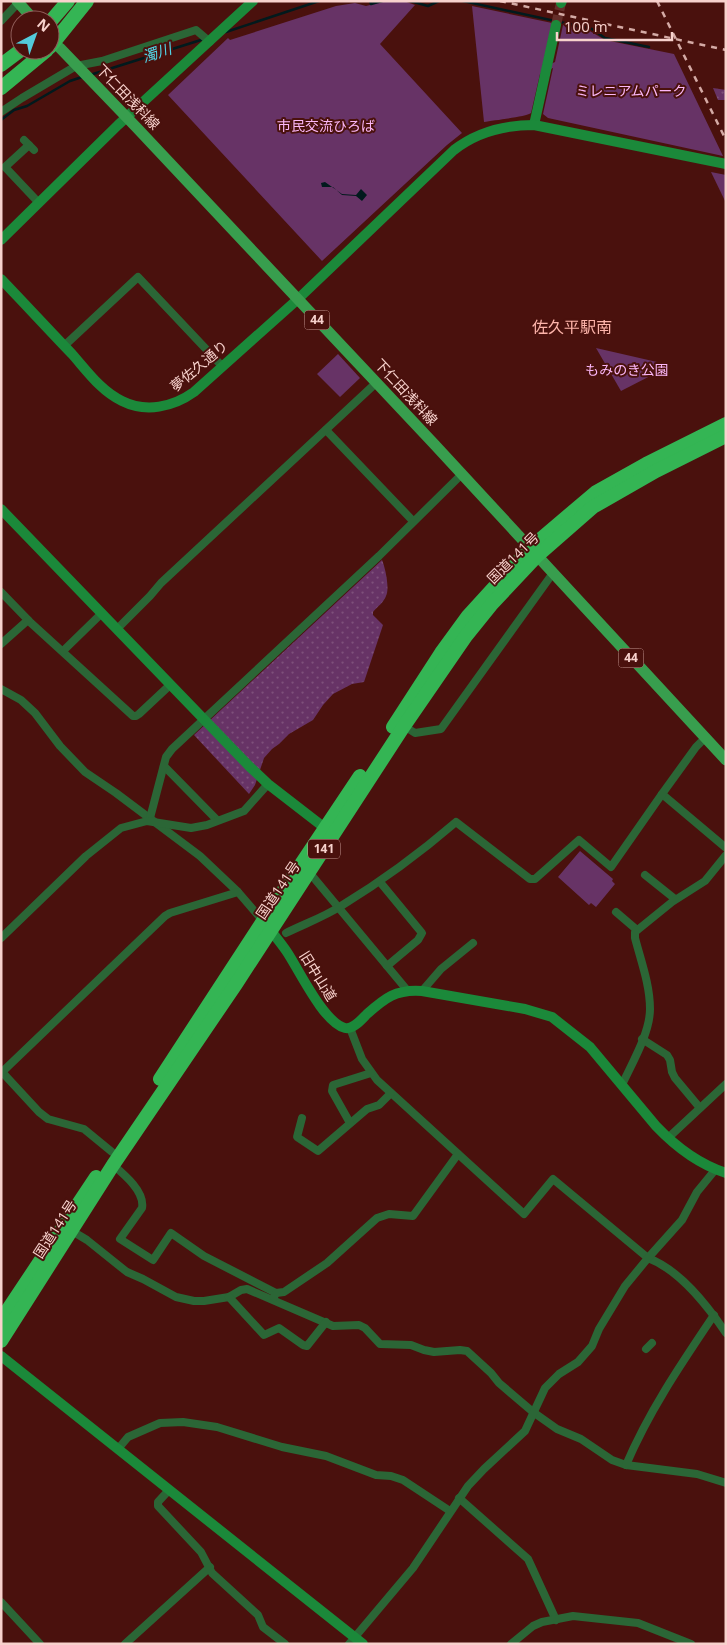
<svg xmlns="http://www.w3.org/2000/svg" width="727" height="1645" viewBox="0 0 727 1645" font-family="'Open Sans','Noto Sans JP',sans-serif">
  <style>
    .grass { fill: url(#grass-dots) }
    .park { fill: #673366 }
    .water { fill: #011a1d }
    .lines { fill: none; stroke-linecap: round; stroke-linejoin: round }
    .stream { stroke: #011a1d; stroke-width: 2.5 }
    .secondary-tunnel { stroke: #642e2a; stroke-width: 10; stroke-dasharray: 10 5; stroke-linecap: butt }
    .street { stroke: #2b6636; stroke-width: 8 }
    .secondary { stroke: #1b893a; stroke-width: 10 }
    .primary { stroke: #389e4e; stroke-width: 11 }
    .highway { stroke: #34b554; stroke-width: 14 }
    .rail { stroke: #d4aaa5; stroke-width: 2.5; stroke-dasharray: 6 6; stroke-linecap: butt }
    .labels { text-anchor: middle; stroke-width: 4; stroke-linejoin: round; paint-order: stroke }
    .shield { fill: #4a110d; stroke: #c49893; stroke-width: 1 }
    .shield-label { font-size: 12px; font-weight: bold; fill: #f8d2cd }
    .park-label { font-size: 14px; fill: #fbb7f8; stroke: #4a110d }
    .street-label { font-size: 14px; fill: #f8d2cd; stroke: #4a110d }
    .water-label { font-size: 15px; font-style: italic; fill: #52d4e6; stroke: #4a110d }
    .quarter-label { font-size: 16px; fill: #feb5ab; stroke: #4a110d }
  </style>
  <defs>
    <pattern id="grass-dots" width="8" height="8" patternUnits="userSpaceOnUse" patternTransform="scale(1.25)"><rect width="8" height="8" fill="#673366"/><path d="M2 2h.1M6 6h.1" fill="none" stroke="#7e507b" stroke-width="1.8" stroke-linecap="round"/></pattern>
  </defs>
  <rect width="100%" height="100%" fill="#4a110d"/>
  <g class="grass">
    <path d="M713 88 726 90V100H718Z"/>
    <path d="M382 560C385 567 390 588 386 596 384 602 377 607 373 612V615L383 625 364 682 352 684 333 694 323 705 313 720 289 734 279 744 272 749 264 758 255 785 249 794 194 735Z"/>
  </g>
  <g class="park">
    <path d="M385 1H404L415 5 380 44 462 133 447 145 322 261 168 95 228 38 230 40 336 6 355 3 366 6Z"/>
    <path d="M472 6 552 23 542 68 555 62 563 25 588 30 605 40 674 54 723 156 548 118 543 114 553 68 540 74 531 113C526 117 494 120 484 122Z"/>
    <path d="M711 172 726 175V203Z"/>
    <path d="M596 348 657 362 660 368 658 372 621 391Z"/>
    <path d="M338 354 360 378 340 397 317 374Z"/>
    <path d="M580 851 613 879 612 881 615 884 596 907 591 903 589 905 558 877Z"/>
  </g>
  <path class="water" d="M325 182 342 194 356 195 361 189 367 195 362 201 356 196 342 195 333 187H322L321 183Z"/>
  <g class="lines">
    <g class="stream">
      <path d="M370 1 371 4 382 1"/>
      <path d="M410 1 428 6 439 1"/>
      <path d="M463 1 592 29 605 38 649 47"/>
      <path d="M226 32 319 1"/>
      <path d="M90 75 204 39"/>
      <path d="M1 120 14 110 27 106 70 81 82 77"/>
    </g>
    <path class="secondary-tunnel" d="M556 25 561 3"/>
    <g class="street">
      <path d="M1 21 18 3"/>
      <path d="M1 112 22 98 76 66 102 61 196 30 210 42"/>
      <path d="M24 140 34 150"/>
      <path d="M29 145 5 167 39 203"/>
      <path d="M64 346 138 277 222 366"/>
      <path d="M326 430 413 521"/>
      <path d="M1 592 31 623 133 716H136L139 714 170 685"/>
      <path d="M117 629 150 596 161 583 376 383"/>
      <path d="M1 644 28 620"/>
      <path d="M63 651 102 613"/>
      <path d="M1 689 21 700 35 713 60 746 85 772 116 793 200 856 238 892 263 921"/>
      <path d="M404 726 415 733 441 729 553 573"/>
      <path d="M164 766 217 820"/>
      <path d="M662 794 726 848"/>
      <path d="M150 818 166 757 172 749 379 556 461 475"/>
      <path d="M309 872 407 990"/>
      <path d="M645 875 675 899"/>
      <path d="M380 882 422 933 418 940 387 966"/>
      <path d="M616 912 637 930"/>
      <path d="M286 933C304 924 324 917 341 906 382 881 420 853 456 822L530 879H535L579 840 611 867 662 794 696 747 705 738"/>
      <path d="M1 938 86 856 121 828 147 821 191 828 207 825 244 811 268 784"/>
      <path d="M422 991 441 969 473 943"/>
      <path d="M350 1028 362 1059 377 1080 524 1214 553 1179 648 1258C680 1270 707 1305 726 1333"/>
      <path d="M642 1039 667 1055 670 1060 672 1072 675 1078 700 1108"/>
      <path d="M2 1072 39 1112 48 1119 84 1129 112 1152"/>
      <path d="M1 1073 165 916 170 913 238 892"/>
      <path d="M622 1085C632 1063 650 1033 650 1009 650 985 641 961 635 938V932L672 902 705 881 726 855"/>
      <path d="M302 1118 297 1137 318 1151 367 1109 379 1105 391 1093"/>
      <path d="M350 1123 332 1091 333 1085 371 1073"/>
      <path d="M668 1138 726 1084"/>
      <path d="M113 1165C125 1175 145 1192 142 1208L120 1239 153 1260 171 1233 204 1256 276 1293"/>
      <path d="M72 1231 87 1240 127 1272 143 1279 176 1297 194 1301H204L229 1297 241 1290 247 1289 333 1326 359 1325 365 1328 380 1344 411 1345 424 1350 434 1352 460 1350 467 1351 491 1373 499 1383 533 1412 557 1429 581 1439 612 1460 626 1465 697 1474 726 1483"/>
      <path d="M229 1297 264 1335 279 1328 303 1345 307 1346 326 1322"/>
      <path d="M274 1297 276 1293 284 1292 327 1263 377 1218 389 1214 413 1216 458 1154"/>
      <path d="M646 1349 652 1343"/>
      <path d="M118 1449 128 1437 160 1423 183 1422 217 1427 282 1447 326 1456 376 1475 391 1476 403 1480 450 1511"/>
      <path d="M626 1465C649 1411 681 1364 714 1315"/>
      <path d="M169 1490 158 1502V1506L201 1552 212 1573 258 1615 263 1627 285 1644"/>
      <path d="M459 1498 528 1559 556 1620"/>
      <path d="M1 1602 40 1644"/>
      <path d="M125 1644 210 1567"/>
      <path d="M349 1644 413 1568 468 1486 484 1469 525 1431 545 1388 559 1374 578 1362 592 1346 599 1329 625 1286 648 1258 682 1220 697 1192 715 1170"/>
      <path d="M511 1644 533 1626 542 1622 573 1616 638 1623 691 1644"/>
    </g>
    <g class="secondary">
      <path d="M561 3 562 1"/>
      <path d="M534 125 556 25"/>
      <path d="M1 240 118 125 253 1"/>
      <path d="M1 279C25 304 48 329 72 354 87 371 101 391 122 401 146 413 173 407 194 392L298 299 454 150C477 132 505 125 534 125L726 164"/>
      <path d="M1 509 249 766 268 784 330 832"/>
      <path d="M268 927C274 935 281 943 287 952 299 970 324 1023 345 1028 353 1030 362 1019 367 1014 385 998 396 989 422 991L525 1009 552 1017 590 1047 656 1126C676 1147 698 1164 726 1173"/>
      <path d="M1 1356 363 1644"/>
    </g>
    <g class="primary">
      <path d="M17 1 34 20"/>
      <path d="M60 48 137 128 435 445 726 760"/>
    </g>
    <g class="highway">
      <path d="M50 22 68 1"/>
      <path d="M50 47 87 1"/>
      <path d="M1 65 21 50"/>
      <path d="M1 88 47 50"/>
      <path d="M393 727 441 653 468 616 530 548 596 492 646 464 726 424"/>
      <path d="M160 1079 263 921 360 776"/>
      <path d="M1 1320 96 1177"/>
      <path d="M1 1341 113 1165 236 984 404 726 466 636 491 605 537 556 593 507 656 471 726 436"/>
    </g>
    <g class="rail">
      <path d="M500 1 726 50"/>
      <path d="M657 1 726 140"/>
    </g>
  </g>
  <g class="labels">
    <g class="shield">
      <rect x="304.5" y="310.5" width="25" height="19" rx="4"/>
      <rect x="618.5" y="648.5" width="25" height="19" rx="4"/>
      <rect x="308" y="839.5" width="32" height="19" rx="4"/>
    </g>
    <g class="shield-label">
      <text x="317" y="324">44</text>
      <text x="631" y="662">44</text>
      <text x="324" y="853">141</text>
    </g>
    <g class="park-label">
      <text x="631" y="96">ミレニアムパーク</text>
      <text x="326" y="131">市民交流ひろば</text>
      <text x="627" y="375">もみのき公園</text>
    </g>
    <g class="street-label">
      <text transform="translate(128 97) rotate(46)" y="5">下仁田浅科線</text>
      <text transform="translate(199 366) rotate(-40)" y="5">夢佐久通り</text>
      <text transform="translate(406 392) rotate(47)" y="5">下仁田浅科線</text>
      <text transform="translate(513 558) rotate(-45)" y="5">国道141号</text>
      <text transform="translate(278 890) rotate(-56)" y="5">国道141号</text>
      <text transform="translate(318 976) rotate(58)" y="5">旧中山道</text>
      <text transform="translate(55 1229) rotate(-57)" y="5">国道141号</text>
    </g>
    <g class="water-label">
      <text transform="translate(157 53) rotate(-18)" y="5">濁川</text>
    </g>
    <g class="quarter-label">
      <text x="572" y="333">佐久平駅南</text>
    </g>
  </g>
  <rect width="727" height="1645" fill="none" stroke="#f8d2cd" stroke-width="5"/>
  <g transform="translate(35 35) rotate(41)"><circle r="24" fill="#4a110d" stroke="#905e5a"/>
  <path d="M0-4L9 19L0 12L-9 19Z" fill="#53cbdb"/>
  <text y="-8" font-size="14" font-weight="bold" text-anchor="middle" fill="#f8d2cd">N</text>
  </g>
  <path d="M557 32v8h115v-8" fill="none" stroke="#f8d2cd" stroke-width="2.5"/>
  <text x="564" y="32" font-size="15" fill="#f8d2cd" stroke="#4a110d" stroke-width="4" paint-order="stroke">100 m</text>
</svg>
